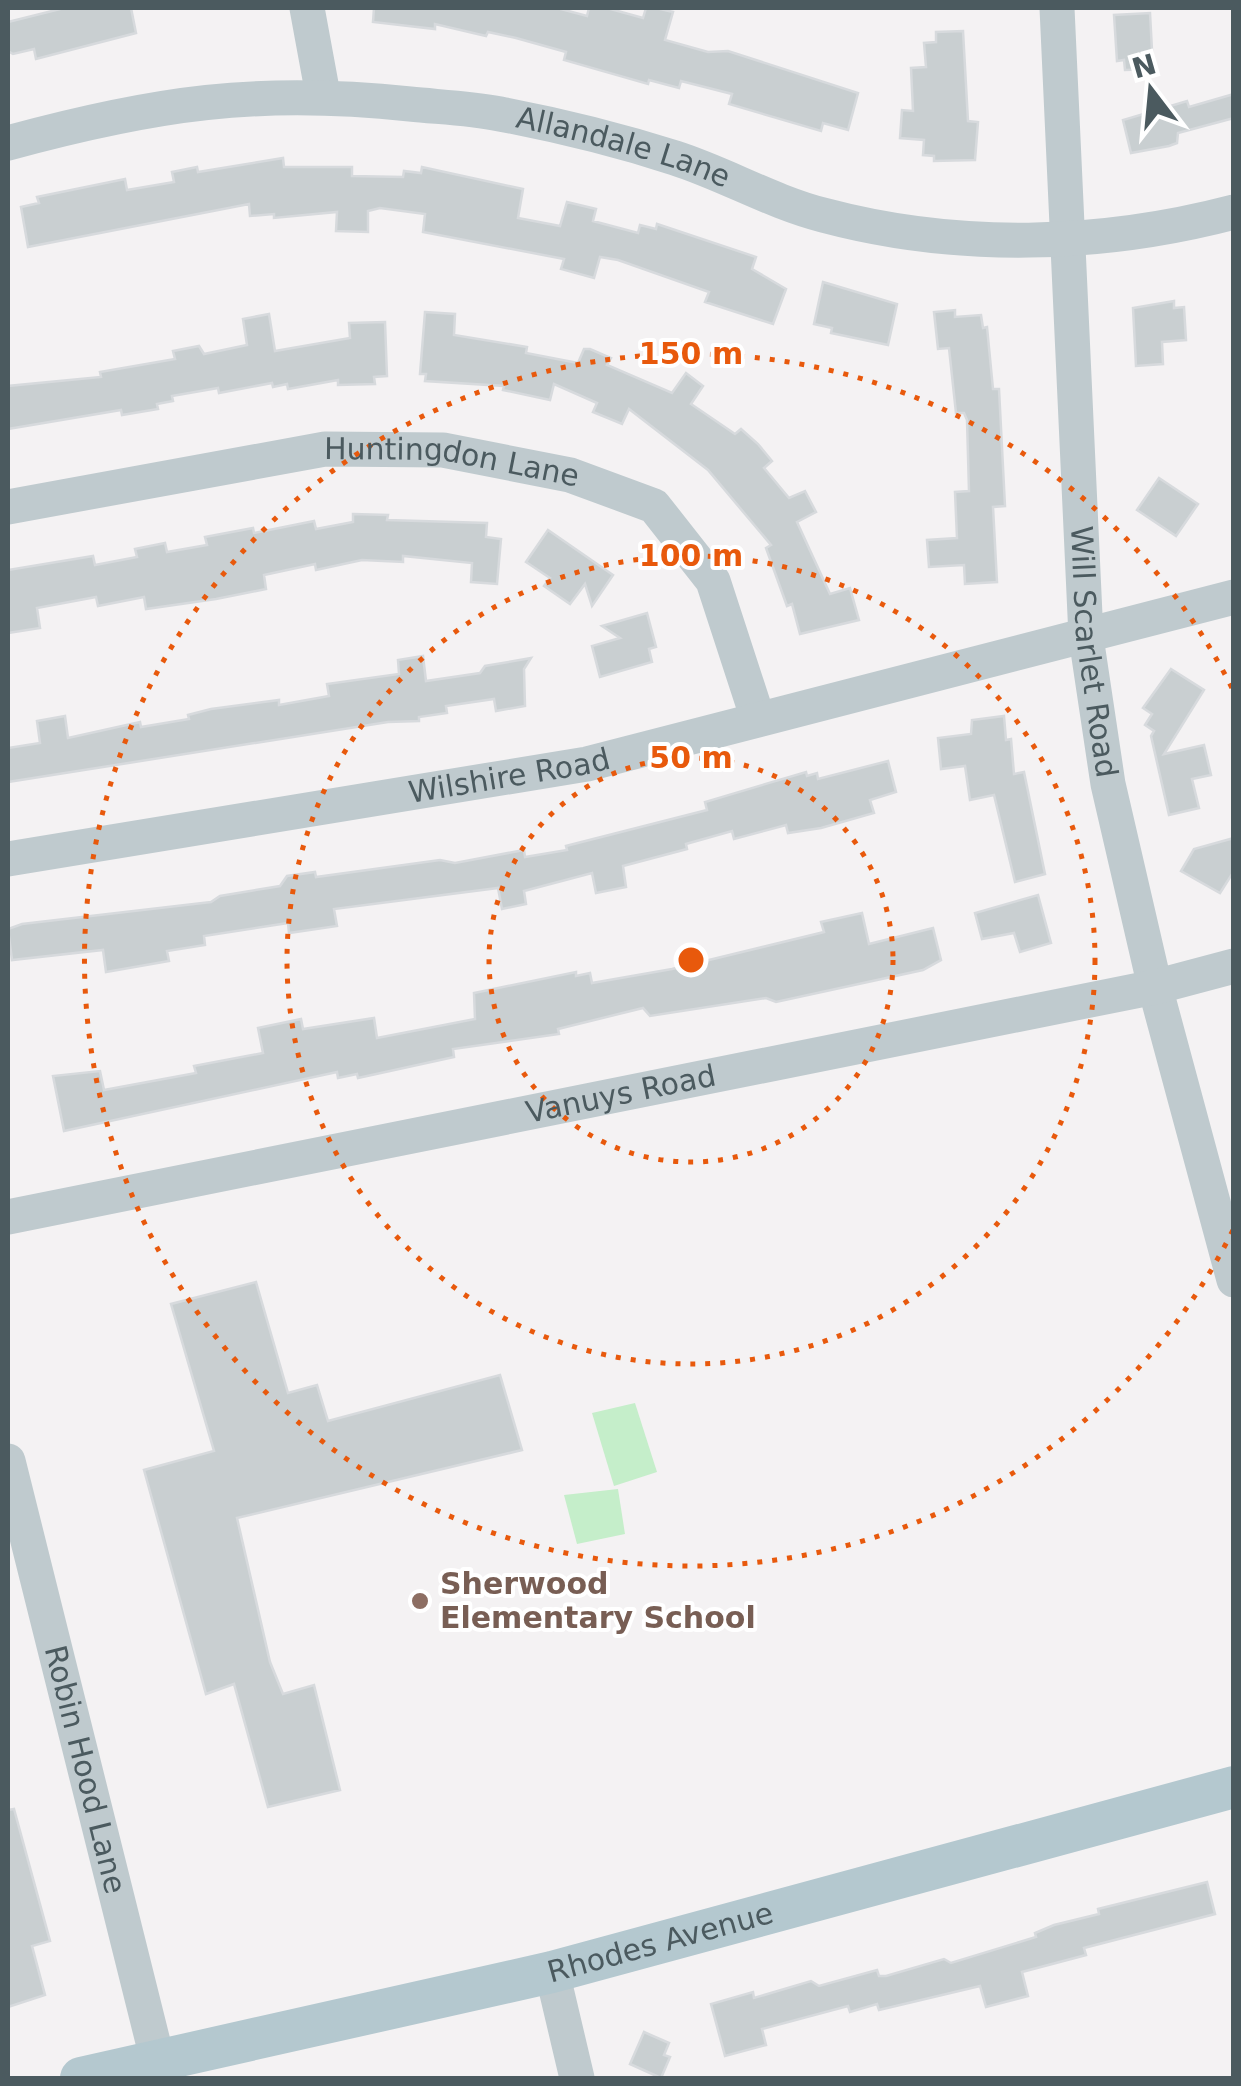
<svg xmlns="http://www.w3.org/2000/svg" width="1241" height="2086" viewBox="0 0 1241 2086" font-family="'DejaVu Sans',sans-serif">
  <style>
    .green { fill: #c5eeca }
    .building { fill: #c9cfd1; stroke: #d7dadd; stroke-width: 2.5 }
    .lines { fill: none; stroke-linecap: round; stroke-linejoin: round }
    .minor { stroke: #bfcace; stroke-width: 35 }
    .major { stroke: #b4c8cf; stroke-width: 42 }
    .ring { fill: none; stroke: #e8590c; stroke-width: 5; stroke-dasharray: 5 10 }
    .education-dot { fill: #8d6e63; stroke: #fff; stroke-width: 4 }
    .labels { text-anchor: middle; stroke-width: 8; stroke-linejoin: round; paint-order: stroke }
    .street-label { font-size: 30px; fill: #4b5a5f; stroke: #fff }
    .education-label { font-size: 30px; font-weight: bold; fill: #785e54; stroke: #fff; text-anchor: start }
    .centre { fill: #e8590c; stroke: #fff; stroke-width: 5 }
    .ring-label { font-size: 30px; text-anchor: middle; font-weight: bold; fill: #e8590c; stroke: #fff; stroke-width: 8; stroke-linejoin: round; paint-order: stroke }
  </style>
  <rect width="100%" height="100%" fill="#f4f2f3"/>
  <g class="green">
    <path d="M635 1403 657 1472 614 1486 592 1413Z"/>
    <path d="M618 1489 625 1534 577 1544 564 1495Z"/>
  </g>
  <g class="building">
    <path d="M64 8H131L136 33 36 59 34 49 13 54 8 51V22Z"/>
    <path d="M374 8H557L587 16 589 8H607L643 18 646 8H656L673 12 665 40 708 52 728 51 858 93 848 130 823 123 821 131 729 104 732 94 681 81 679 88 649 80 648 84 564 60 566 52 516 38 488 32 486 36 435 24V29L373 22Z"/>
    <path d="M1150 13 1153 69 1125 70 1124 60 1117 61 1114 15Z"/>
    <path d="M963 31 968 121 978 122 975 160 934 161V156L923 155 924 140 900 138 902 110 913 111 911 68 926 67 924 43 936 42V32Z"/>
    <path d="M1234 94V118L1178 133 1177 143 1169 146 1131 153 1123 120 1187 101 1189 107Z"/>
    <path d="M283 158 284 167H352V176L403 177 404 171 421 173 422 167 523 189 518 218 560 226 567 202 596 209 593 221 638 233 640 225 656 229 657 224 756 257 752 269 786 289 773 324 705 302 709 292 618 260 600 257 594 278 561 269 564 259 423 232 425 214 380 208 368 211V232L336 231 337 212 274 218V214L250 216 249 204 28 247 21 207 39 203 37 197 125 179 127 190 174 182 172 172 197 167 198 172Z"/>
    <path d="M823 282 897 304 888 345 831 333 832 328 814 324Z"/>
    <path d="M1174 301V308L1184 307 1186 340 1162 342 1163 364 1136 366 1133 308Z"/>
    <path d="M955 310V317L981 315 983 328 987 327 993 389H999L1005 506 993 507 997 582 965 584 964 565 929 567 927 540 957 538 955 492 969 491 967 420 964 413H956L949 348 938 349 934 312Z"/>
    <path d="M425 312 455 314 454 335 527 347 526 353 578 363 584 349H590L611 358 607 365 672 393 686 373 703 386 691 404 735 434 741 429 758 444 772 461 764 468 789 498 805 491 816 512 797 522 830 594 850 588 859 620 800 634 792 604 787 606 766 548 771 545 708 470 629 409 622 424 593 412 597 403 554 384 550 400 503 390 504 386 425 381 426 374H420Z"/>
    <path d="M269 314 275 351 350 338 349 323 385 322 387 376 374 377 375 384 338 385V380L288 389 287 384 273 387 272 383 219 393 218 388 172 396 173 401 157 404 158 409 122 415 121 410 8 429V386L101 377 100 372 175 359 173 351 199 346 204 354 247 345 243 319Z"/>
    <path d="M1159 478 1198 504 1176 536 1137 510Z"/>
    <path d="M353 514 388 515 387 520 487 523 486 537 501 539 497 584 471 582 472 563 403 556V562L362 560 316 570 315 564 264 575 266 589 216 599 146 609 144 597 98 606 96 597 37 608 40 628 8 633V570L93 556 95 565 137 557 135 549 165 543 167 552 207 545 205 537 253 528 254 533 314 521 316 529 353 522Z"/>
    <path d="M548 530 613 575 592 606 585 584 570 604 544 586 550 578 526 562Z"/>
    <path d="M647 613 656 647 649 649 652 662 600 677 592 646 620 638 602 626Z"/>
    <path d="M423 656 426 681 480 673 485 666 531 658 524 669 525 706 496 711 494 699 446 706 447 713 419 717V721L388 722 8 782V748L40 743 37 721 65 716 68 738 140 722 141 727 189 719 188 715 211 709 279 700V705L329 696 327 684 399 674 398 660Z"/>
    <path d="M1171 669 1204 690 1164 754 1204 745 1211 775 1192 779 1199 808 1169 815 1151 736 1154 731 1145 725 1152 714 1143 708Z"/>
    <path d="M1004 716 1006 740 1011 739 1014 774 1024 772 1045 874 1015 882 994 795 970 800 965 766 941 769 938 738 971 734 972 720Z"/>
    <path d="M888 761 896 792 870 800 874 813 821 828 788 833 786 825 734 839 732 831 686 844 687 849 623 866 626 887 596 893 592 873 524 891 526 904 502 909 498 888 334 909 337 926 289 933 288 923 204 936 205 945 167 951 169 961 106 972 103 950 12 960 8 929 22 924 211 902 220 896 280 886 287 876 315 872 316 877 440 860 455 863 524 850 525 857 567 850 566 846 707 810 705 802 806 772 807 776 817 773 818 779Z"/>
    <path d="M1234 838V871L1220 893 1181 871 1194 849Z"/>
    <path d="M1038 895 1051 943 1020 952 1014 933 982 939 975 913Z"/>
    <path d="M862 913 869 944 933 928 941 960 923 970 776 1002 766 998 650 1016 643 1008 558 1029 559 1034 453 1049 454 1057 358 1078 357 1074 338 1078 337 1072 64 1131 53 1076 100 1071 104 1090 196 1073 194 1066 263 1053 258 1028 301 1019 303 1029 374 1018 377 1038 475 1019 474 993 576 972V976L590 973 592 983 672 969 824 932 821 922Z"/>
    <path d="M256 1282 288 1393 317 1385 328 1421 500 1375 522 1450 237 1518 270 1662 283 1694 314 1685 340 1790 268 1807 234 1684 206 1694 144 1470 214 1451 171 1304Z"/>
    <path d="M14 1809 50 1941 32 1946 45 1995 8 2007V1810Z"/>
    <path d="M1207 1882 1215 1914 1084 1948 1086 1955 1022 1972 1028 1996 986 2007 980 1986 879 2010 877 2004 850 2012 848 2006 762 2029 766 2045 725 2056 711 2004 753 1992 754 1998 811 1981 819 1986 877 1970 879 1976H886L944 1959 951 1963 1036 1937 1035 1933 1054 1925 1099 1914 1098 1909Z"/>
    <path d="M644 2032 669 2043 664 2055 670 2057 661 2078 630 2064Z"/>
  </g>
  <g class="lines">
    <g class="minor">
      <path d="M307 8 323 95"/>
      <path id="s1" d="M1057 8 1086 637 1108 784 1155 987 1234 1280"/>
      <path id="s2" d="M8 143C155 103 257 88 410 104 439 107 470 108 500 114 558 125 619 140 675 158 725 174 772 202 823 215 958 251 1100 247 1234 212"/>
      <path id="s3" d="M8 507 325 449 443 450 570 475 654 506 713 581 758 719"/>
      <path id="s4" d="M8 859 587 764 1234 597"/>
      <path id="s5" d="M8 1217 1155 987 1234 966"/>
      <path id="s6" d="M8 1461 162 2078"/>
      <path d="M552 1972 577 2078"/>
    </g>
    <path class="major" id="s7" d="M81 2078 552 1972 1234 1787"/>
  </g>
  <g class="ring">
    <circle cx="691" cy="960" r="202"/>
    <circle cx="691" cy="960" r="404"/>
    <path d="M1233 1230A606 606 0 1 1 1233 690"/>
  </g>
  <circle class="education-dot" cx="420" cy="1601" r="10"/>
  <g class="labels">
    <g class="street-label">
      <text dy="10" stroke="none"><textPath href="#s2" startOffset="625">Allandale Lane</textPath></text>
      <text dy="10" stroke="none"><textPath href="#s3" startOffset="450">Huntingdon Lane</textPath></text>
      <text dy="10" stroke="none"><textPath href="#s1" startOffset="645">Will Scarlet Road</textPath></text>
      <text dy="10" stroke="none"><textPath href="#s4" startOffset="508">Wilshire Road</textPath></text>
      <text dy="10" stroke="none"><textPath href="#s5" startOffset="625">Vanuys Road</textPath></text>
      <text dy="10" stroke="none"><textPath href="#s6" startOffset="318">Robin Hood Lane</textPath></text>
      <text dy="10" stroke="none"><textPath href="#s7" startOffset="595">Rhodes Avenue</textPath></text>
    </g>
    <g class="education-label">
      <text x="440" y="1594">Sherwood<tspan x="440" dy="34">Elementary School</tspan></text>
    </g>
  </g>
  <circle cx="691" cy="960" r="15" class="centre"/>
  <g class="ring-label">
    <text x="691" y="364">150 m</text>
    <text x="691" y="566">100 m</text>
    <text x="691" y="768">50 m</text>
  </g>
  <rect width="1241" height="2086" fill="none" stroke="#4b5a5f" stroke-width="20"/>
  <g transform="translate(1151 90) rotate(344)" stroke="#ffffff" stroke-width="8" paint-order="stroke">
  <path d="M0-8L18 38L0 25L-18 38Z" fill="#4b5a5f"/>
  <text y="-15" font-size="28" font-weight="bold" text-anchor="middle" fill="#4b5a5f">N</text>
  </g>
</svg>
